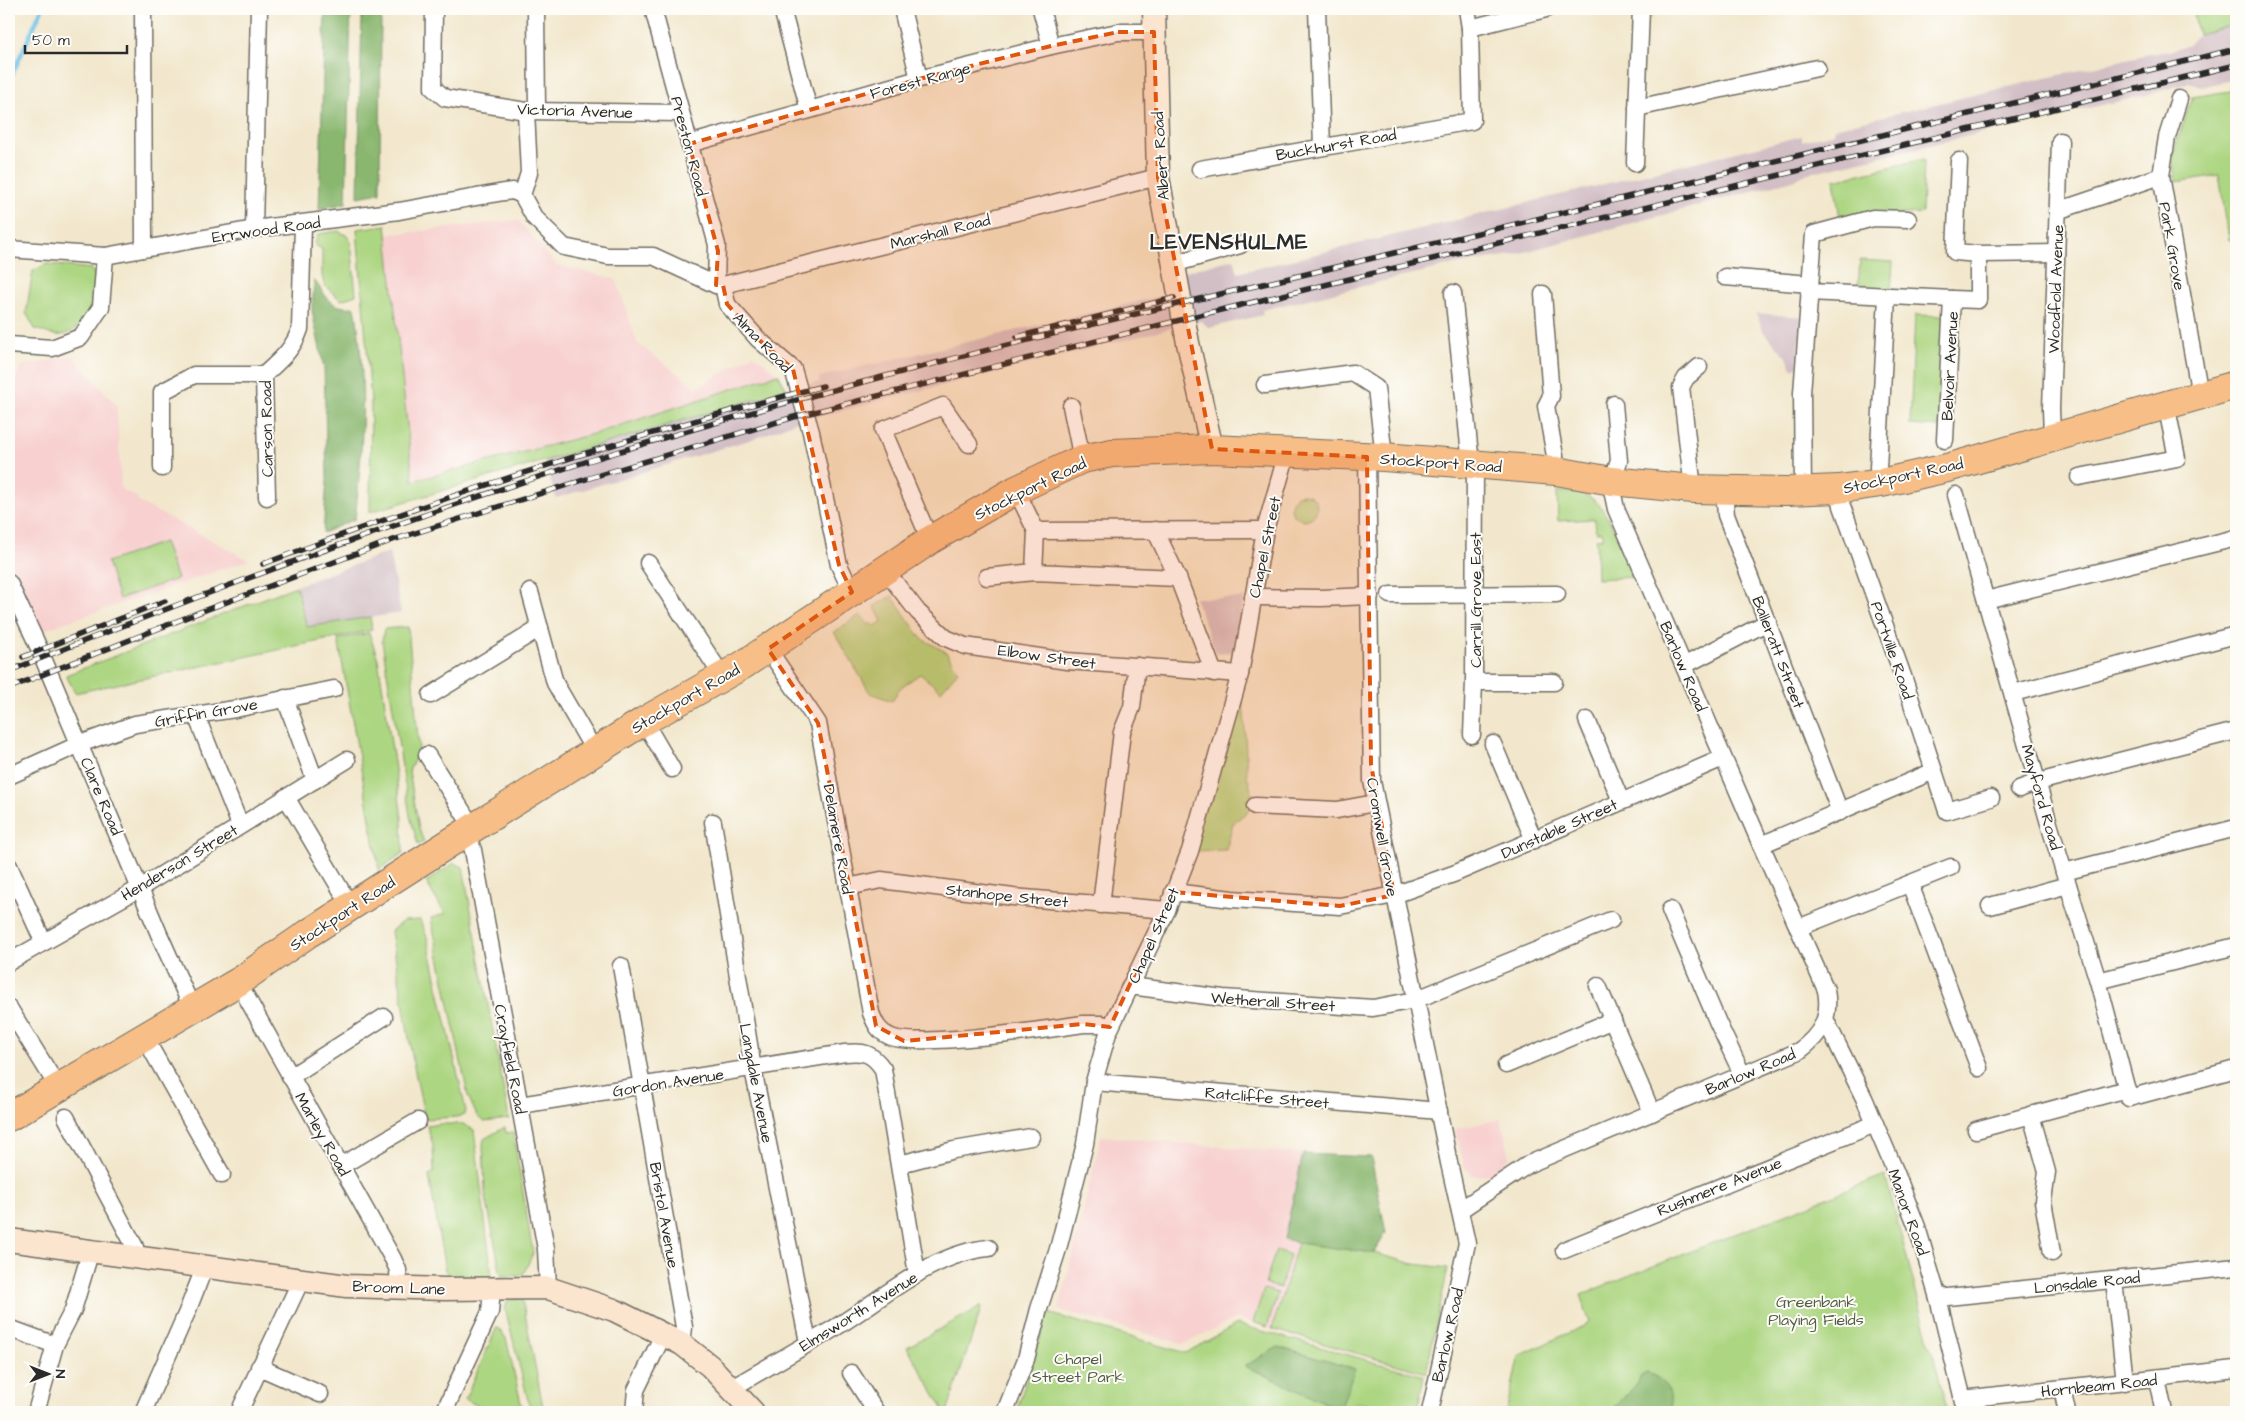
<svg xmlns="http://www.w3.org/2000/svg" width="2245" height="1421" viewBox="0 0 2245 1421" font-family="'Architects Daughter',sans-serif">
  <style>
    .built { fill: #f7d0cf }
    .industrial { fill: #d2bec5 }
    .green { fill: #add682; stroke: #6c8056 }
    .forest { fill: #8ab770; stroke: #5a714e }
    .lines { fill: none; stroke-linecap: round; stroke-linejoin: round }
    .stream { stroke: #6bc2e8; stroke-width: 4.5 }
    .street-casing { stroke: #716d63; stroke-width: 19 }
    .secondary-casing { stroke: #716d63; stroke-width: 25 }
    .highway-casing { stroke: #716d63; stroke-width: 30 }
    .street { stroke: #fff; stroke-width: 16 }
    .secondary { stroke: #fce5cf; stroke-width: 22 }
    .highway { stroke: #f7be87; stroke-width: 28 }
    .rail-casing { stroke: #2b2b2b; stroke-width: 5.5 }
    .rail { stroke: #fdfcf7; stroke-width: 4; stroke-dasharray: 11; stroke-linecap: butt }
    .marked { fill: #df570e; fill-opacity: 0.2; stroke: #df570e; stroke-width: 4; stroke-dasharray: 10 6; stroke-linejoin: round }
    .labels { text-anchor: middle; stroke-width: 4; stroke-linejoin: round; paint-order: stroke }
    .street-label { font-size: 16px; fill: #2b2b2b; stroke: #fdfcf7 }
    .park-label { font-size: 16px; fill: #525e45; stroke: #fdfcf7 }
    .district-label { font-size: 21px; font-weight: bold; letter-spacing: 1px; fill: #2b2b2b; stroke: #fdfcf7 }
  </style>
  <rect width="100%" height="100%" fill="#fdfcf7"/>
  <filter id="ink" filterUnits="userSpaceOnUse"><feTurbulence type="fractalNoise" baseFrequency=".02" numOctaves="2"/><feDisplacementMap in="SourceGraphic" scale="10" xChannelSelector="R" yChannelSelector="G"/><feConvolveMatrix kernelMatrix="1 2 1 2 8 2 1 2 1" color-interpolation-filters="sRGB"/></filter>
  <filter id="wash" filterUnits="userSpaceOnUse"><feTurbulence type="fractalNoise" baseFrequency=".0096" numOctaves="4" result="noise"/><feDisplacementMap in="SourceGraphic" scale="20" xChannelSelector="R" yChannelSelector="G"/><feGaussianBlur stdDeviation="1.12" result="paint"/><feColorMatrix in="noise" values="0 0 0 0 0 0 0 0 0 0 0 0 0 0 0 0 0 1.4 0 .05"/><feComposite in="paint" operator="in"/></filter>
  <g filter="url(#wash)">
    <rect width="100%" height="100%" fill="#f2e7cc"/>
    <g class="built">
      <path d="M518 220 556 265 616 279 637 343 697 388 754 354 778 374 597 433 413 481 386 235Z"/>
      <path d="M73 356 117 406 121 489 138 498 137 501 249 560 43 630 9 559V401L21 366Z"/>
      <path d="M1501 1119 1510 1157 1490 1174 1474 1176 1464 1167 1455 1129Z"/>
      <path d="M1101 1136 1303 1154 1371 1157 1386 1233 1374 1253 1414 1264 1448 1268 1426 1373 1236 1318 1184 1344 1059 1310Z"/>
    </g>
    <g class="industrial">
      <path d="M2236 25V79L2201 87 2189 82 2154 93 1805 174 1797 179 1521 253 1447 266 1262 310 1263 315 1209 328 1201 321 1164 330 795 422 759 437 556 498 540 448 597 433 778 374 788 390 819 382V377L1187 290 1183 272 1234 259 1238 273 1802 136V141L1834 133V128L2148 54 2170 51 2189 44 2198 34Z"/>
      <path d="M1756 313 1801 317 1798 366 1793 369 1787 357 1764 333Z"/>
      <path d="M389 552 401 613 307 627 296 586Z"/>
      <path d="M1195 598H1244L1233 652 1216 653Z"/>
    </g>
    <g class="green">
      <path d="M2193 9H2236V25L2198 34Z"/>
      <path d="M2236 90V239L2229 240 2219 175 2176 182 2172 157 2192 97Z"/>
      <path d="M1924 159 1922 213 1840 218 1834 180Z"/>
      <path d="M386 225 413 481 597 433 778 374 787 390 370 512 371 401 357 229Z"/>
      <path d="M338 231 346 235 351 242 356 295 341 300 325 286 322 276V249L315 245 318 234Z"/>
      <path d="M1860 260 1893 262 1891 291 1858 289Z"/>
      <path d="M46 264 92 269 99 286C92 304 84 331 62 335 55 337 42 331 35 329L26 313 33 271Z"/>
      <path d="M1915 315 1946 316 1940 427 1910 425Z"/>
      <path d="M1557 491C1569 493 1584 492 1594 500 1607 509 1629 561 1637 577L1597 579 1596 539 1602 538V532H1596L1595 519 1558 521Z"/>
      <circle cx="1304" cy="507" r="13"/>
      <path d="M164 542 177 579 119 599 107 562Z"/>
      <path d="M296 586 307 627 370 617 372 630 75 693 66 675Z"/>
      <path d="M892 596 921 638 946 652 958 671 941 691 920 674 901 687 892 701 870 693 834 632 860 615 869 625 872 623 875 626 882 621 874 606Z"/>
      <path d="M408 627 419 750 409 771 419 829 424 842 418 845 410 816 382 641 384 629Z"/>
      <path d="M369 633 378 659 394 762 402 818 403 853 379 870 338 639Z"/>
      <path d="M1238 681 1244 713 1247 775 1255 806 1233 823 1226 850 1190 851Z"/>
      <path d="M454 863 463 867 509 1119 484 1122 477 1116 468 1096 431 918 445 914 426 882Z"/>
      <path d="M420 920 427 937 466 1111 464 1115 456 1117 425 1119 413 1062 391 931 403 921Z"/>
      <path d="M439 1124H463L474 1130 492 1278 452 1276 445 1270 429 1176 434 1172 433 1145 427 1126Z"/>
      <path d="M505 1127 506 1133 513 1132 533 1253 524 1273 518 1276H501L485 1192 483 1144 484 1139Z"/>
      <path d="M1885 1175 1948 1412H1506L1519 1356 1590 1323 1580 1295Z"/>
      <path d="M1298 1243 1374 1253 1414 1264 1448 1268 1426 1373 1272 1329Z"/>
      <path d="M1276 1250 1290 1255 1280 1288 1265 1284Z"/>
      <path d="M1264 1289 1278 1293 1267 1327 1253 1322Z"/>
      <path d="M522 1298 544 1412H531L505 1308 508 1300Z"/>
      <path d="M982 1306 947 1412H945L907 1347Z"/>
      <path d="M1048 1313 1186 1353 1237 1324 1424 1376 1417 1412H1392L1357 1402 1350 1412H1016Z"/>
      <path d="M497 1327 506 1338 523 1412H489L465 1399Z"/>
    </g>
    <g class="forest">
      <path d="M325 9H351L346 203 319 209Z"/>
      <path d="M362 9H381L380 193 358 197Z"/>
      <path d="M314 280C328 298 330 309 355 307 367 378 363 448 355 519L323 533 327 480 324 368 312 311Z"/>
      <path d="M1303 1154 1371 1157 1386 1233 1374 1253 1305 1244 1284 1239Z"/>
      <path d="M1278 1347 1355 1369 1340 1410 1245 1366Z"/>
      <path d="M1647 1373C1665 1378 1674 1395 1671 1412H1608L1629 1393 1641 1376Z"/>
    </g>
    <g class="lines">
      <path class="stream" d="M9 81 42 9"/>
    </g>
  </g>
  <g filter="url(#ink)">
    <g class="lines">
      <g class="street-casing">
        <g id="street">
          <path d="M143 9 144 248"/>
          <path d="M434 9 433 88 445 98 526 111 681 113"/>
          <path d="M536 9 537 110"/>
          <path d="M653 9 717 245 716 285"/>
          <path d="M782 9 809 110"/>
          <path d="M902 9 919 79"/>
          <path d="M1041 9 1051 46"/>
          <path d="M1317 9 1322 146"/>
          <path d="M1470 28 1546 9"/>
          <path d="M2179 99 2167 137 2161 176 2200 395"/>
          <path d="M1637 108 1817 68"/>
          <path d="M526 111 529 173 522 195 534 217 564 247 608 256H653L716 285H723L1158 177"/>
          <path d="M689 144 919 79 1051 46 1118 32H1154"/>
          <path d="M1635 163 1641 9"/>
          <path d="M1200 169 1472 121 1470 28 1467 9"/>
          <path d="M2057 211 2161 176"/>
          <path d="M254 229 259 9"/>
          <path d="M9 249 105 256 254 229 399 211 504 192 513 191 522 195"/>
          <path d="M1978 254 2056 253"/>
          <path d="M1173 264 1240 245"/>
          <path d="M1725 277 1810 284"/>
          <path d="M723 285 727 304 758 339 793 369 811 432 839 565 852 592"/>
          <path d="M1809 292 1952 299"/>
          <path d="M1453 293 1471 464"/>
          <path d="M1543 294 1551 396 1546 406 1555 456 1553 470"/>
          <path d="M9 345 52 348 81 337 101 307 105 256"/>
          <path d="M1265 385 1353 373 1376 388 1384 457"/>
          <path d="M1071 406 1082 459"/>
          <path d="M2052 436 2051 409 2060 141"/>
          <path d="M1945 440 1952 299 1978 300V254L1955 252 1959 161"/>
          <path d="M1367 457 1372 781 1449 1163 1467 1243 1430 1412"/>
          <path d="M162 468V392L194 375H264"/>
          <path d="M2079 477 2177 458 2166 404"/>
          <path d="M1881 483 1878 468 1887 296"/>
          <path d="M1693 489 1681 387 1686 378 1699 367"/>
          <path d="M1839 489 1842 506 1904 679 1947 811 1991 798"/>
          <path d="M1016 490 1036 531 1034 572"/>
          <path d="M1724 490 1726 515 1840 812"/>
          <path d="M1803 490 1802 393 1814 234 1873 218 1908 219"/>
          <path d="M1956 495 2050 827 2098 981 2129 1098 2236 1069"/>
          <path d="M267 497 264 375C280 360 293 350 300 329L303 225"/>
          <path d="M1155 530 1178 578 1214 673"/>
          <path d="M1036 531 1265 530"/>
          <path d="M930 540 883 430 943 406 969 444"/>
          <path d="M648 563 723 677"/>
          <path d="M885 570 918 612 946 638 965 646 1067 661 1240 674"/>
          <path d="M987 577 1034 572 1178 578"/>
          <path d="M9 583 38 646 159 934 193 1010"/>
          <path d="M530 592 555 683 595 752"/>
          <path d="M1390 595 1557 594"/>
          <path d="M1253 597 1321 598 1370 596"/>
          <path d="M1986 600 2236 538"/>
          <path d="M768 649 818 723 871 1013C875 1023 878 1031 889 1036 913 1049 1050 1029 1083 1024H1102L1110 1027"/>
          <path d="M1685 665 1768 622"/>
          <path d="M1474 682H1554"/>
          <path d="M2013 693 2236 635"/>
          <path d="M431 695 540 628"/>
          <path d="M285 698 315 780"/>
          <path d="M196 715 240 825"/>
          <path d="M1587 720 1621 801"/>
          <path d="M644 721 672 769"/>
          <path d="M1472 735 1474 682 1475 464"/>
          <path d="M1493 744 1534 840"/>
          <path d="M427 755 473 828"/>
          <path d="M9 776 80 744 135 724 235 709 334 689"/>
          <path d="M2019 789 2038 782 2236 731"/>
          <path d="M286 797 351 907"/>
          <path d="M1255 806 1337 810 1375 803"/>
          <path d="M713 822 753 1069 808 1342"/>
          <path d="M466 832 473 850 546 1249 548 1288"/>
          <path d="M1761 845 1934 771"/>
          <path d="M9 866 43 941"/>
          <path d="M2064 872 2236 828"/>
          <path d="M1910 884 1979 1068"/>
          <path d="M848 887 881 880 1013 897 1167 910"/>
          <path d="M1173 892 1232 899 1340 906 1394 895 1456 873 1723 758"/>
          <path d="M1101 905 1122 732 1132 707 1137 666"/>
          <path d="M1990 906 2068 885"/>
          <path d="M1670 910 1718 1023 1742 1074"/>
          <path d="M1798 928 1951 867"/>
          <path d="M9 962 140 888 347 760"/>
          <path d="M621 966 684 1327 682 1344"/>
          <path d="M2098 981 2236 946"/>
          <path d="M238 982 393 1259 398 1270 399 1289"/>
          <path d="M1130 986 1223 998 1373 1008 1415 1000 1611 920"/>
          <path d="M1598 986 1652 1113"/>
          <path d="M9 1008 59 1089"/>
          <path d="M1826 1021 1864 1098 1896 1173 1917 1227 1938 1298 1966 1412"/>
          <path d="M145 1038 222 1175"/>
          <path d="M1506 1065 1613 1020"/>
          <path d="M290 1077 384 1017"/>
          <path d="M1094 1082 1439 1111"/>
          <path d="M520 1105 845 1053C864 1051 872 1053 883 1069L917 1274"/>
          <path d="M2031 1115 2047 1172 2043 1201 2052 1253"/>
          <path d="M66 1117 135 1247 134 1256"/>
          <path d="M1976 1130 2127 1089"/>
          <path d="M900 1164 954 1150 1031 1137"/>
          <path d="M341 1166 418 1121"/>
          <path d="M1460 1210 1529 1164 1799 1051C1821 1035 1831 1018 1826 990L1761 845 1616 509 1612 490V481L1619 461 1614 404"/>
          <path d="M1564 1250 1875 1124"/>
          <path d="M2114 1280 2125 1382"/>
          <path d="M1938 1298 2236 1267"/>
          <path d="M9 1328 55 1345"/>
          <path d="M259 1367 320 1394"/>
          <path d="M851 1373 876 1412"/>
          <path d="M2157 1379 2164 1412"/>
          <path d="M732 1388C764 1369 796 1351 828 1332 878 1303 930 1253 989 1248"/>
          <path d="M2062 1389 2067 1412"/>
          <path d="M1962 1399 2236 1369"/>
          <path d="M36 1412 55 1345 73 1310 91 1250"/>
          <path d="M143 1412 187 1312 205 1266"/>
          <path d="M239 1412 301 1280"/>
          <path d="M444 1412 490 1312 492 1289"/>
          <path d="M634 1412 636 1390 664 1333"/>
          <path d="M1005 1412 1026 1359 1039 1309 1058 1249 1085 1144 1094 1082 1108 1033 1167 910 1190 851 1240 674 1265 530 1287 453"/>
        </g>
      </g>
      <g class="secondary-casing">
        <g id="secondary">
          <path d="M1154 9 1158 177 1188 343 1212 449"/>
          <path d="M9 1240 347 1286 445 1289 548 1288 614 1310 682 1344 710 1366 753 1412"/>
        </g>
      </g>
      <g class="highway-casing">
        <path id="highway" d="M9 1117 238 982 309 933 473 828 644 721 743 665 930 540 1016 490 1082 459 1112 453 1212 449 1384 457 1556 471 1612 481 1693 489 1787 491 1839 489 1881 483 1947 468 2236 385"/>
      </g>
      <use href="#street" class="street"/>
      <use href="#secondary" class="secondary"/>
      <use href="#highway" class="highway"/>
      <g class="rail-casing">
        <g id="rail">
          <path d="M1017 337 1174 298"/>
          <path d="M263 564C446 495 633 435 823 386"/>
          <path d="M23 657 165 601"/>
          <path d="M9 671C200 594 392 523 588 461 821 388 1060 331 1298 276 1611 202 1923 125 2236 49"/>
          <path d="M9 688 200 612 393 540 596 476 794 417 1200 315 2236 65"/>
        </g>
      </g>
      <use href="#rail" class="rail"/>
    </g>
  </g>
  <path class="marked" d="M1118 32H1154L1158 177 1212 449 1367 457 1371 764 1394 895 1340 906 1173 892 1110 1027 1083 1024 904 1041 876 1026 818 723 768 649 852 592 839 565 793 369 758 339 727 304 723 285H716L718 251 689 144 919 79 1051 46Z"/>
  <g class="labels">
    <g class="street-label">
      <text transform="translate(920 80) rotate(-15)" y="6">Forest Range</text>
      <text transform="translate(575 110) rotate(2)" y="6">Victoria Avenue</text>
      <text transform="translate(1336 144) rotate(-10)" y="6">Buckhurst Road</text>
      <text transform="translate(690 146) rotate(75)" y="6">Preston Road</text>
      <text transform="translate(1160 156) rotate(-94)" y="6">Albert Road</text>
      <text transform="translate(266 229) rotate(-8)" y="6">Errwood Road</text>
      <text transform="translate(940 231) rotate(-14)" y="6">Marshall Road</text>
      <text transform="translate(2173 246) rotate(80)" y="6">Park Grove</text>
      <text transform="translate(2055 289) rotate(-88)" y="6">Woodfold Avenue</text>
      <text transform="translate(763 342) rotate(46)" y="6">Alma Road</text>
      <text transform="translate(1949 366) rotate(-87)" y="6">Belvoir Avenue</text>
      <text transform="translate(266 429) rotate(-91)" y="6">Carson Road</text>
      <text transform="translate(1441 462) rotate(4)" y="6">Stockport Road</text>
      <text transform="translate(1903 475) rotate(-12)" y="6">Stockport Road</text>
      <text transform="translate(1030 488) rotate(-26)" y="6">Stockport Road</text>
      <text transform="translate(1264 547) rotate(-78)" y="6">Chapel Street</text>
      <text transform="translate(1475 600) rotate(-90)" y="6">Carrill Grove East</text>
      <text transform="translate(1893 650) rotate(71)" y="6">Portville Road</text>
      <text transform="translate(1779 652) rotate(69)" y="6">Balleratt Street</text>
      <text transform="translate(1047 656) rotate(8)" y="6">Elbow Street</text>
      <text transform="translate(1684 666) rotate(67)" y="6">Barlow Road</text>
      <text transform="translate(685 698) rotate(-30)" y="6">Stockport Road</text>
      <text transform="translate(206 712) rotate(-10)" y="6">Griffin Grove</text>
      <text transform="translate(102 796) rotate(67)" y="6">Clare Road</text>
      <text transform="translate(2042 797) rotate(74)" y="6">Mayford Road</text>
      <text transform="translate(1559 828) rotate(-24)" y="6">Dunstable Street</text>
      <text transform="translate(1383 837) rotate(80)" y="6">Cromwell Grove</text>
      <text transform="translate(839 839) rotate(80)" y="6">Delamere Road</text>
      <text transform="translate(179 862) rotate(-31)" y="6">Henderson Street</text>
      <text transform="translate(1007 895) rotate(6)" y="6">Stanhope Street</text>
      <text transform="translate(342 913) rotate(-33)" y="6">Stockport Road</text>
      <text transform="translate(1153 935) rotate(-66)" y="6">Chapel Street</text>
      <text transform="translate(1273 1001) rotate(4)" y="6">Wetherall Street</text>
      <text transform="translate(511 1059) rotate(79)" y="6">Crayfield Road</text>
      <text transform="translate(1750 1071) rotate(-23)" y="6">Barlow Road</text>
      <text transform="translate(668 1082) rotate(-9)" y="6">Gordon Avenue</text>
      <text transform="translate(757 1083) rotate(79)" y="6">Langdale Avenue</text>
      <text transform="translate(1267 1097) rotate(5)" y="6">Ratcliffe Street</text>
      <text transform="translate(323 1134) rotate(60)" y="6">Marley Road</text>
      <text transform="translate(1719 1186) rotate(-22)" y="6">Rushmere Avenue</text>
      <text transform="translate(1909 1212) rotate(70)" y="6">Manor Road</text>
      <text transform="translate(665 1215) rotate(80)" y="6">Bristol Avenue</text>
      <text transform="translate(2087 1282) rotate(-6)" y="6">Lonsdale Road</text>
      <text transform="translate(399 1287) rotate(2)" y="6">Broom Lane</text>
      <text transform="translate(858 1311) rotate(-32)" y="6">Elmsworth Avenue</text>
      <text transform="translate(1447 1335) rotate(-77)" y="6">Barlow Road</text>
      <text transform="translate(2099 1385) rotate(-6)" y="6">Hornbeam Road</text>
    </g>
    <g class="park-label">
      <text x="1816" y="1307">Greenbank<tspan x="1816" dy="18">Playing Fields</tspan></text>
      <text x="1078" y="1364">Chapel<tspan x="1078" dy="18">Street Park</tspan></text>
    </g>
    <g class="district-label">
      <text x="1229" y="249">LEVENSHULME</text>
    </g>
  </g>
  <rect width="2245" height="1421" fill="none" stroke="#fdfcf7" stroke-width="30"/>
  <g transform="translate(48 1374) rotate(90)" stroke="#fdfcf7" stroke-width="4" paint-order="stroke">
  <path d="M0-4L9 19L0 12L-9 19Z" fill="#2b2b2b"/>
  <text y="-8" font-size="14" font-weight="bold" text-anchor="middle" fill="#2b2b2b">N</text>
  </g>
  <path d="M25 45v8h102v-8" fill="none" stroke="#2b2b2b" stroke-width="2.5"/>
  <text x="32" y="45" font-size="15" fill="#2b2b2b" stroke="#fdfcf7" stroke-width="4" paint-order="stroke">50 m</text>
</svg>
